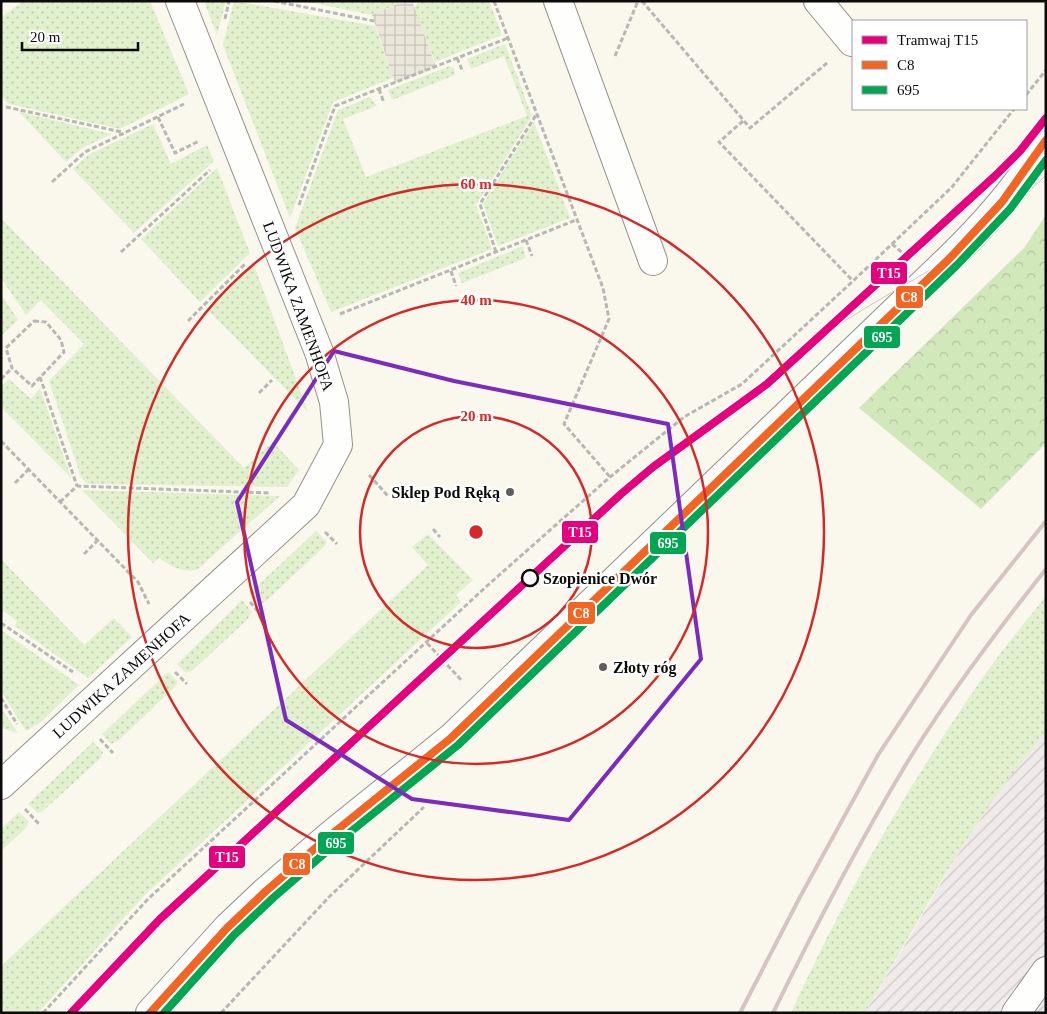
<svg xmlns="http://www.w3.org/2000/svg" width="1047" height="1014" viewBox="0 0 1047 1014" font-family="Georgia,serif">
  <style>
    .industrial { fill: url(#industrial-furrows) }
    .grass { fill: url(#grass-dots) }
    .forest { fill: url(#forest-crowns) }
    .plaza { fill: url(#plaza-grid) }
    .lines { fill: none; stroke-linecap: round; stroke-linejoin: round }
    .minor-casing { stroke: #93928d; stroke-width: 30 }
    .path { stroke: #b7b7b5; stroke-width: 3; stroke-dasharray: 5 2.5; stroke-linecap: butt }
    .minor { stroke: #fefefc; stroke-width: 28 }
    .tram { stroke: #d6c3c2; stroke-width: 1 }
    .rail { stroke: #d6c3c2; stroke-width: 4 }
    .bus-1-casing { stroke: #fff; stroke-width: 11 }
    .bus-2-casing { stroke: #fff; stroke-width: 11 }
    .bus-1 { stroke: #f26522; stroke-width: 8 }
    .bus-2 { stroke: #00a651; stroke-width: 8 }
    .tram-1-casing { stroke: #fff; stroke-width: 11 }
    .tram-1 { stroke: #e5007d; stroke-width: 8 }
    .marked { fill: none; stroke: #7b2cbf; stroke-width: 4; stroke-linejoin: round }
    .ring { fill: none; stroke: #d62828; stroke-width: 2.5 }
    .poi-dot { fill: #5f5e5a; stroke: #fff; stroke-width: 2 }
    .stop-dot { fill: #fff; stroke: #0b0b0b; stroke-width: 2.5 }
    .labels { text-anchor: middle; stroke-width: 5; stroke-linejoin: round; paint-order: stroke }
    .street-label { font-size: 16px; fill: #0b0b0b; stroke: #fff }
    .poi-label { font-size: 16px; font-weight: bold; fill: #0b0b0b; stroke: #fff; text-anchor: end }
    .stop-label { font-size: 16px; font-weight: bold; fill: #0b0b0b; stroke: #fff; text-anchor: start }
    .centre { fill: #d62828; stroke: #fff; stroke-width: 2.5 }
    .ring-label { font-size: 15px; text-anchor: middle; font-weight: bold; fill: #d62828; stroke: #fff; stroke-width: 5; stroke-linejoin: round; paint-order: stroke }
    .line-badge { stroke: #fff; stroke-width: 2 }
    .badge-label { font-size: 14px; text-anchor: middle; font-weight: bold; fill: #fff }
  </style>
  <defs>
    <pattern id="industrial-furrows" width="10" height="10" patternUnits="userSpaceOnUse" patternTransform="scale(1.25)"><rect width="10" height="10" fill="#f1eaeb"/><path d="M-1 1l2-2M0 10L10 0M9 11l2-2" fill="none" stroke="#cdc7c8"/></pattern>
    <pattern id="grass-dots" width="8" height="8" patternUnits="userSpaceOnUse" patternTransform="scale(1.25)"><rect width="8" height="8" fill="#e1f0cd"/><path d="M2 2h.1M6 6h.1" fill="none" stroke="#c0ccaf" stroke-width="1.8" stroke-linecap="round"/></pattern>
    <pattern id="forest-crowns" width="20" height="18" patternUnits="userSpaceOnUse" patternTransform="scale(1.25)"><rect width="20" height="18" fill="#d1e8ba"/><path d="M2 6a3 3 0 1 1 6 0M12 15a3 3 0 1 1 6 0" fill="none" stroke="#b2c69f"/></pattern>
    <pattern id="plaza-grid" width="8" height="8" patternUnits="userSpaceOnUse" patternTransform="scale(1.25)"><rect width="8" height="8" fill="#eae6d9"/><path d="M0 4h8M4 0v8" fill="none" stroke="#c7c4b9"/></pattern>
  </defs>
  <rect width="100%" height="100%" fill="#faf8ed"/>
  <path class="industrial" d="M1046 732V1013H865L964 844 1016 766Z"/>
  <g class="grass">
    <path d="M23 1H150L189 94 120 129 9 104 1 96V18Z"/>
    <path d="M204 1H226L217 35Z"/>
    <path d="M234 1 375 26 393 78 333 102 290 218 223 45Z"/>
    <path d="M304 1H404L372 15Z"/>
    <path d="M419 1H489L502 35 435 62 414 8Z"/>
    <path d="M505 44 532 116 476 205 492 249 331 312 295 228 338 110 370 97 377 106 343 119 366 177 527 116 504 56 471 69 467 59Z"/>
    <path d="M450 66 454 69 455 75 392 100 388 90Z"/>
    <path d="M19 112 112 134 82 148 66 162Z"/>
    <path d="M534 122 570 218 498 246 483 204Z"/>
    <path d="M153 124 171 164 207 145 214 161 134 233 73 169 88 155Z"/>
    <path d="M217 168 250 253 200 302 141 239Z"/>
    <path d="M1 218 244 468 273 442 299 470 287 487 87 484 81 477 49 381 84 344 41 300 26 315 1 278Z"/>
    <path d="M523 246 526 258 462 283 458 273Z"/>
    <path d="M253 262 308 412 207 309Z"/>
    <path d="M1 294 18 320 1 336Z"/>
    <path d="M9 379 31 399 40 388 71 478 1 407V386Z"/>
    <path d="M82 490 280 496 198 569C183 574 171 566 159 558L153 563Z"/>
    <path d="M316 531 327 542 324 547 266 601 260 604 250 593Z"/>
    <path d="M428 534 473 580 456 595 461 602 144 896 38 1013H1V966L428 565 412 547Z"/>
    <path d="M1 559 84 645 114 618 132 637 88 678 15 626 17 621 4 611 1 614Z"/>
    <path d="M1046 596V732C973 817 921 917 865 1013H791C844 896 908 786 981 680 1001 651 1024 624 1046 596Z"/>
    <path d="M242 600 252 612 248 619 193 670 186 673 177 664Z"/>
    <path d="M1 630 79 685 40 723 26 731 1 691Z"/>
    <path d="M168 672 178 682 175 687 118 741 111 744 102 734Z"/>
    <path d="M1 708 18 733 1 728Z"/>
    <path d="M93 742 103 752 101 758 43 811 38 813 28 804Z"/>
    <path d="M19 812 29 822 26 828 1 851V829Z"/>
  </g>
  <path class="forest" d="M1046 215V443L981 509 859 408 1024 248Z"/>
  <path class="plaza" d="M404 1H412L436 67 395 83 372 15Z"/>
  <g class="lines">
    <g class="minor-casing">
      <g id="minor">
        <path d="M558 1 653 261"/>
        <path d="M818 1 852 42"/>
        <path d="M1 785 306 505 338 445 334 402 319 352 180 1"/>
        <path d="M150 1013 227 928 266 891 327 838 451 738 950 258C987 222 1020 185 1046 140"/>
        <path d="M1016 1013 1046 971"/>
      </g>
    </g>
    <g class="path">
      <path d="M274 1 374 21"/>
      <path d="M494 1 603 288 609 319 564 424 610 477"/>
      <path d="M642 1 750 128 827 63"/>
      <path d="M412 2 413 1"/>
      <path d="M225 19 229 1"/>
      <path d="M615 56 638 1"/>
      <path d="M457 58 463 72"/>
      <path d="M379 89 384 103"/>
      <path d="M1026 95 1046 70"/>
      <path d="M6 107 122 132"/>
      <path d="M158 117 175 153 199 141"/>
      <path d="M743 121 719 142 853 281"/>
      <path d="M52 182 85 152 184 104"/>
      <path d="M299 205 335 106 508 38"/>
      <path d="M526 240 532 256"/>
      <path d="M892 244 904 254"/>
      <path d="M121 252 210 170"/>
      <path d="M496 252 480 204 536 115"/>
      <path d="M451 271 456 286"/>
      <path d="M340 314 576 220"/>
      <path d="M34 321 46 322 61 340 64 352 32 386 12 368 6 348Z"/>
      <path d="M188 321 246 263"/>
      <path d="M40 377 77 486"/>
      <path d="M1 379 12 368"/>
      <path d="M259 393 272 380"/>
      <path d="M1 441 138 582 149 604"/>
      <path d="M369 475 388 496"/>
      <path d="M15 483 29 469"/>
      <path d="M60 502 77 486 269 493"/>
      <path d="M433 529 440 537"/>
      <path d="M325 532 337 544"/>
      <path d="M84 554 98 540"/>
      <path d="M250 602 261 615"/>
      <path d="M1 623 73 672"/>
      <path d="M427 643 462 681"/>
      <path d="M175 672 187 684"/>
      <path d="M1 698 17 724"/>
      <path d="M100 739 113 753"/>
      <path d="M25 809 39 824"/>
      <path d="M43 1013 148 899 488 585 610 477 684 417 742 384 853 281 952 187 1014 109"/>
      <path d="M221 1013 329 897 424 807"/>
    </g>
    <use href="#minor" class="minor"/>
    <g class="tram">
      <path d="M1003 217 1046 175"/>
      <path d="M809 346C868 300 940 272 996 223"/>
    </g>
    <g class="rail">
      <path d="M740 1013 800 897 878 755 971 615 1046 521"/>
      <path d="M773 1013C814 929 857 846 905 766 947 697 996 632 1046 569"/>
    </g>
    <g class="bus-1-casing">
      <path id="bus-1" d="M150 1013 227 928 266 891 327 838 451 738 950 258 1002 202 1046 140"/>
    </g>
    <g class="bus-2-casing">
      <path id="bus-2" d="M164 1013 234 935 273 898 333 846 458 745 957 265 1010 209 1046 160"/>
    </g>
    <use href="#bus-1" class="bus-1"/>
    <use href="#bus-2" class="bus-2"/>
    <g class="tram-1-casing">
      <path id="tram-1" d="M71 1013 160 919 621 494 653 467 767 384 996 175 1020 151 1046 118"/>
    </g>
    <use href="#tram-1" class="tram-1"/>
  </g>
  <path class="marked" d="M334 351 454 381 668 424 701 659 569 820 412 799 286 720 237 502Z"/>
  <g class="ring">
    <circle cx="476" cy="532" r="116"/>
    <circle cx="476" cy="532" r="232"/>
    <circle cx="476" cy="532" r="348"/>
  </g>
  <g class="poi-dot">
    <circle cx="510" cy="492" r="5"/>
    <circle cx="603" cy="667" r="5"/>
  </g>
  <circle class="stop-dot" cx="530" cy="578" r="8"/>
  <g class="labels">
    <g class="street-label">
      <text transform="translate(299 306) rotate(70)" y="6">LUDWIKA ZAMENHOFA</text>
      <text transform="translate(121 675) rotate(-42)" y="6">LUDWIKA ZAMENHOFA</text>
    </g>
    <g class="poi-label">
      <text x="500" y="498">Sklep Pod Ręką</text>
      <text x="613" y="673" text-anchor="start">Złoty róg</text>
    </g>
    <g class="stop-label">
      <text x="543" y="584">Szopienice Dwór</text>
    </g>
  </g>
  <circle cx="476" cy="532" r="8" class="centre"/>
  <g class="ring-label">
    <text x="476" y="189">60 m</text>
    <text x="476" y="305">40 m</text>
    <text x="476" y="421">20 m</text>
  </g>
  <g class="line-badge">
    <rect x="870" y="261" width="38" height="24" rx="5" fill="#e5007d"/>
    <rect x="895" y="285" width="29" height="24" rx="5" fill="#f26522"/>
    <rect x="863" y="325" width="38" height="24" rx="5" fill="#00a651"/>
    <rect x="561" y="520" width="38" height="24" rx="5" fill="#e5007d"/>
    <rect x="649" y="531" width="38" height="24" rx="5" fill="#00a651"/>
    <rect x="567" y="601" width="29" height="24" rx="5" fill="#f26522"/>
    <rect x="317" y="831" width="38" height="24" rx="5" fill="#00a651"/>
    <rect x="208" y="845" width="38" height="24" rx="5" fill="#e5007d"/>
    <rect x="282" y="852" width="29" height="24" rx="5" fill="#f26522"/>
  </g>
  <g class="badge-label">
    <text x="889" y="278">T15</text>
    <text x="909" y="302">C8</text>
    <text x="882" y="342">695</text>
    <text x="580" y="537">T15</text>
    <text x="668" y="548">695</text>
    <text x="581" y="618">C8</text>
    <text x="336" y="848">695</text>
    <text x="227" y="862">T15</text>
    <text x="297" y="869">C8</text>
  </g>
  <rect width="1047" height="1014" fill="none" stroke="#0b0b0b" stroke-width="5"/>
  <rect x="852" y="20" width="175" height="90" fill="#ffffff" stroke="#9d9d9d"/>
  <rect x="862" y="36" width="25" height="8" fill="#e5007d" stroke="#9d9d9d"/>
  <text x="897" y="45" font-size="15" fill="#0b0b0b">Tramwaj T15</text>
  <rect x="862" y="61" width="25" height="8" fill="#f26522" stroke="#9d9d9d"/>
  <text x="897" y="70" font-size="15" fill="#0b0b0b">C8</text>
  <rect x="862" y="86" width="25" height="8" fill="#00a651" stroke="#9d9d9d"/>
  <text x="897" y="95" font-size="15" fill="#0b0b0b">695</text>
  <path d="M22 42v8h116v-8" fill="none" stroke="#0b0b0b" stroke-width="2.5"/>
  <text x="30" y="42" font-size="15" fill="#0b0b0b" stroke="#ffffff" stroke-width="4" paint-order="stroke">20 m</text>
</svg>
